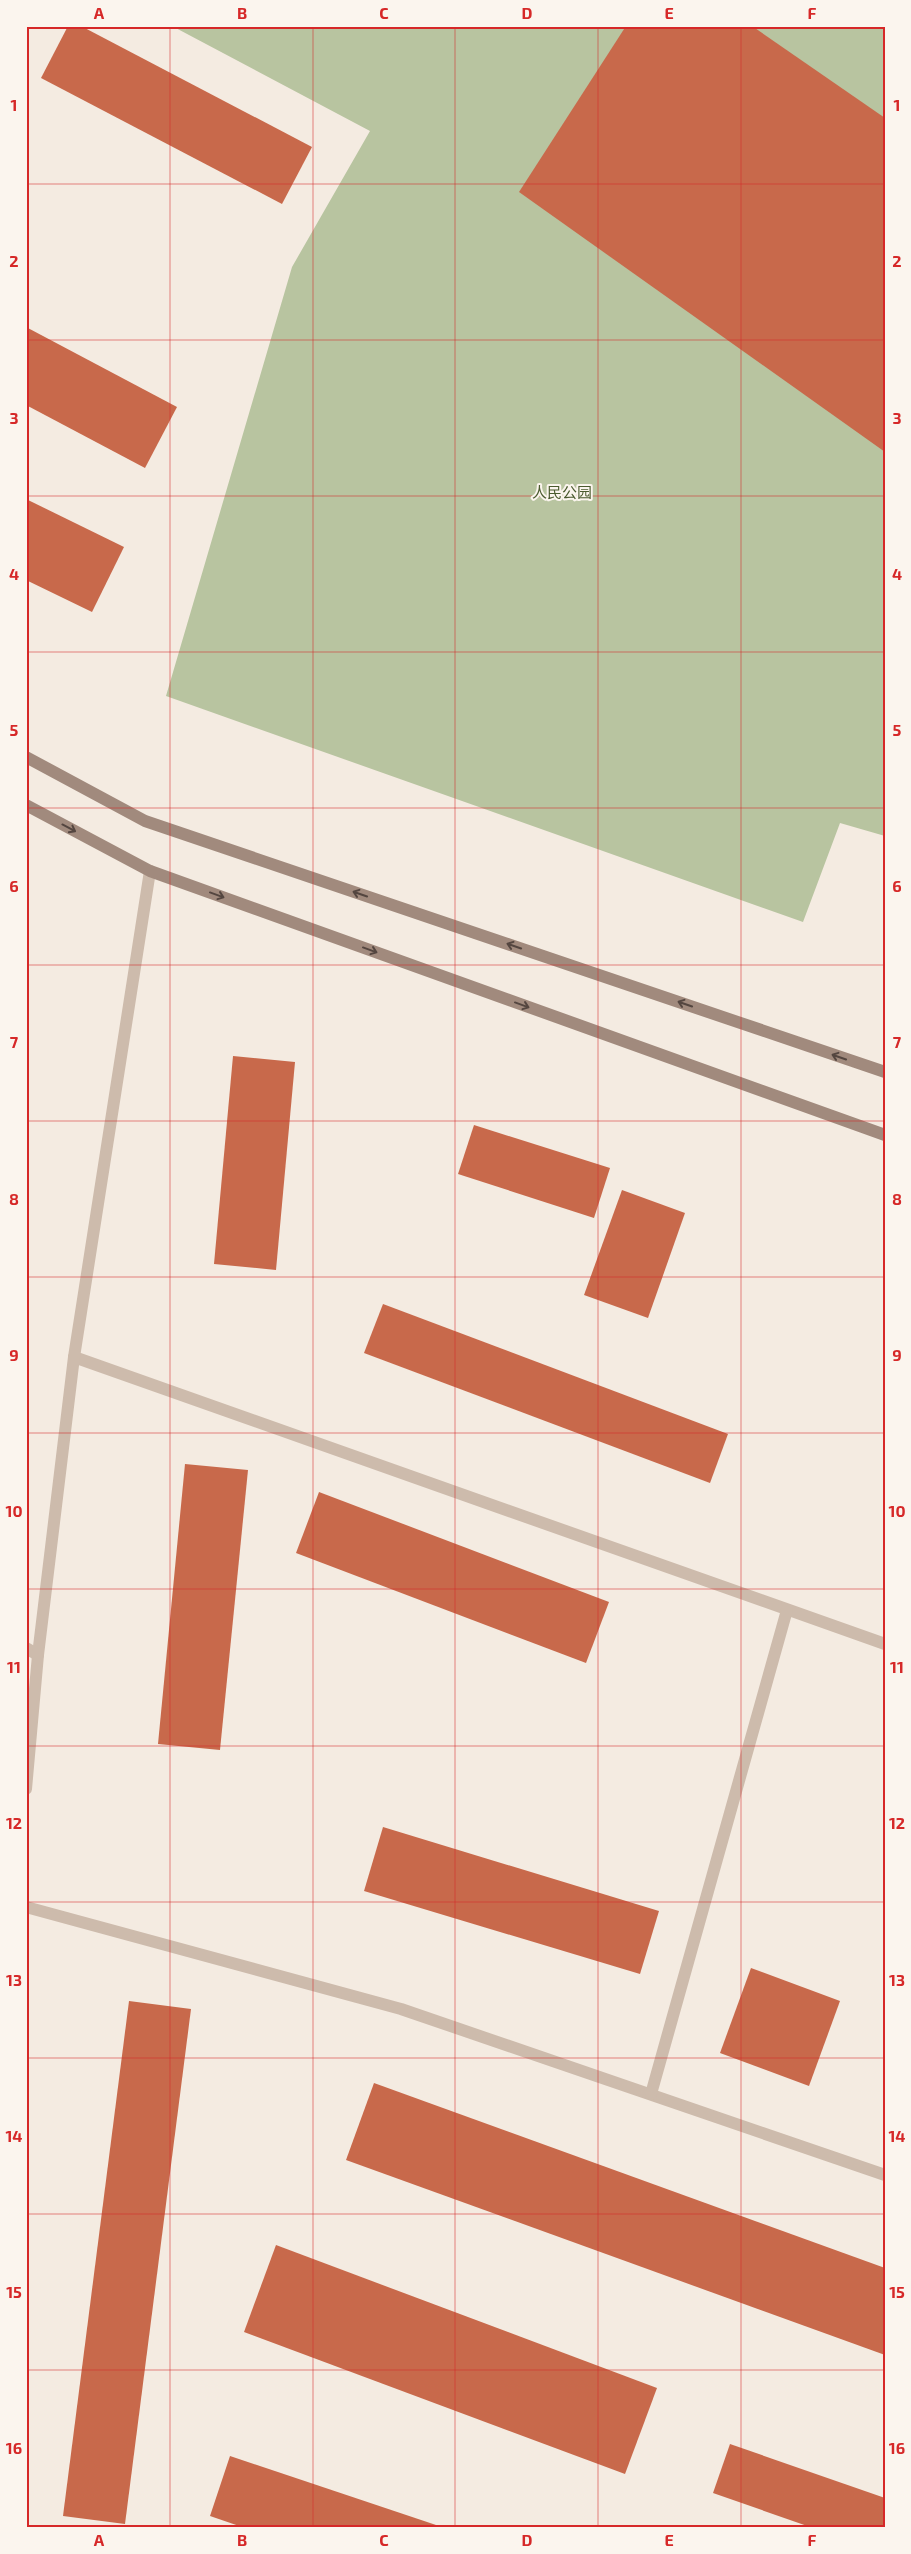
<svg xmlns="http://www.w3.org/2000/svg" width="911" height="2554" viewBox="0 0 911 2554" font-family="'Exo 2','Noto Sans SC',sans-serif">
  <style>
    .green { fill: #b8c4a0 }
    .building { fill: #c8694b }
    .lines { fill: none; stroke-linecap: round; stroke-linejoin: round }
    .street { stroke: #cdbbac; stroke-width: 12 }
    .secondary { stroke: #a18a7d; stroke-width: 12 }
    .oneway { stroke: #544640 }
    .grid { fill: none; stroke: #d62828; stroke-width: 1; stroke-opacity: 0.55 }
    .labels { text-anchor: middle; stroke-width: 4; stroke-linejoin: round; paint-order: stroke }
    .park-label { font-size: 15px; fill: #4a5a2e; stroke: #fbf5ee }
    .neatline { fill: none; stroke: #d62828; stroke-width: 2 }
    .grid-label { font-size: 16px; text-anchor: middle; font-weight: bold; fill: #d62828 }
  </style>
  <rect width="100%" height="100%" fill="#f4ebe1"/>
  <path class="green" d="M172 26H885V836L840 823 803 922 166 696 292 267 370 131Z"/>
  <g class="building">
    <path d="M68 26H81L312 147 282 204 41 78Z"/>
    <path d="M626 26H752L885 118V452L519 192Z"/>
    <path d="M26 327 177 407 145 468 26 405Z"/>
    <path d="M26 499 124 547 92 612 26 580Z"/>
    <path d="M233 1056 295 1062 276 1270 214 1264Z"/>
    <path d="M474 1125 610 1168 594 1218 458 1174Z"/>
    <path d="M622 1190 685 1213 648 1318 584 1295Z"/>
    <path d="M383 1304 728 1434 710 1483 364 1353Z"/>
    <path d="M185 1464 248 1470 220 1750 158 1744Z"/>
    <path d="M319 1492 609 1602 586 1663 296 1553Z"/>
    <path d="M383 1827 659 1911 640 1974 364 1891Z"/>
    <path d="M751 1968 840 2001 809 2086 720 2053Z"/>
    <path d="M129 2001 191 2009 125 2524 63 2516Z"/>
    <path d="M374 2083 885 2268V2355L346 2160Z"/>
    <path d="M276 2245 657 2388 625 2474 244 2332Z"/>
    <path d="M730 2444 885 2498V2528H813L713 2493Z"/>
    <path d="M230 2456 442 2527V2528H245L210 2516Z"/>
  </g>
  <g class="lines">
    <g class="street">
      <path d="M74 1357 885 1644"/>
      <path d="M26 1648 38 1655"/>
      <path d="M26 1789 38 1655 74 1357 150 871"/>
      <path d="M26 1907 401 2009 885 2175"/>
      <path d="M651 2094 787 1610"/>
    </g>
    <g class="secondary">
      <path d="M26 757 145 821 885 1072"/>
      <path d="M26 805 150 871 885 1135"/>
    </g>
  </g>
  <defs><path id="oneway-shaft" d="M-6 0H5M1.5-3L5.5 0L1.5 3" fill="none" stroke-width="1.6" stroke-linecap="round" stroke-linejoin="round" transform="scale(1.25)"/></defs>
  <g class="oneway">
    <use href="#oneway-shaft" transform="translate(69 828) rotate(28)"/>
    <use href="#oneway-shaft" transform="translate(360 894) rotate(-161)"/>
    <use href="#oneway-shaft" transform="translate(217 895) rotate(20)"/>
    <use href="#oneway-shaft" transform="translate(514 946) rotate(-161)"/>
    <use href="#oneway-shaft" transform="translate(370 950) rotate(20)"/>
    <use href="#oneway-shaft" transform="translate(685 1004) rotate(-161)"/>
    <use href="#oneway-shaft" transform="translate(522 1005) rotate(20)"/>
    <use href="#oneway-shaft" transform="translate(839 1057) rotate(-161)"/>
  </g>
  <path class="grid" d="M170 26V2528M313 26V2528M455 26V2528M598 26V2528M741 26V2528M26 184H885M26 340H885M26 496H885M26 652H885M26 808H885M26 965H885M26 1121H885M26 1277H885M26 1433H885M26 1589H885M26 1746H885M26 1902H885M26 2058H885M26 2214H885M26 2370H885"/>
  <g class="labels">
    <g class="park-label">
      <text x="562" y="498">人民公园</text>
    </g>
  </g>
  <rect width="911" height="2554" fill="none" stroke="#fbf5ee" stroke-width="55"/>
  <rect x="28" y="28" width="856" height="2498" class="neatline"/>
  <g class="grid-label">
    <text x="99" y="19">A</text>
    <text x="242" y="19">B</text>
    <text x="384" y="19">C</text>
    <text x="527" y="19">D</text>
    <text x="669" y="19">E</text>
    <text x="812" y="19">F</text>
    <text x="14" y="111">1</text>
    <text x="897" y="111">1</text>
    <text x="14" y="267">2</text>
    <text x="897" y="267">2</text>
    <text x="14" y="424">3</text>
    <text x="897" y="424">3</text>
    <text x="14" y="580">4</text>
    <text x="897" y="580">4</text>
    <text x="14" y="736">5</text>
    <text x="897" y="736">5</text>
    <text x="14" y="892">6</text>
    <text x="897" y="892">6</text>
    <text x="14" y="1048">7</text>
    <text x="897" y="1048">7</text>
    <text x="14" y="1205">8</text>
    <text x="897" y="1205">8</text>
    <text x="14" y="1361">9</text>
    <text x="897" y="1361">9</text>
    <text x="14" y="1517">10</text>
    <text x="897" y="1517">10</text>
    <text x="14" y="1673">11</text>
    <text x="897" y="1673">11</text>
    <text x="14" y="1829">12</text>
    <text x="897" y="1829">12</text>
    <text x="14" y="1986">13</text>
    <text x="897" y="1986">13</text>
    <text x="14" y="2142">14</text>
    <text x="897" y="2142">14</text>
    <text x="14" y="2298">15</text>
    <text x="897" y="2298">15</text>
    <text x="14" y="2454">16</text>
    <text x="897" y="2454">16</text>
    <text x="99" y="2546">A</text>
    <text x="242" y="2546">B</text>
    <text x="384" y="2546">C</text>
    <text x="527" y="2546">D</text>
    <text x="669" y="2546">E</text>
    <text x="812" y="2546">F</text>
  </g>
</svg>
